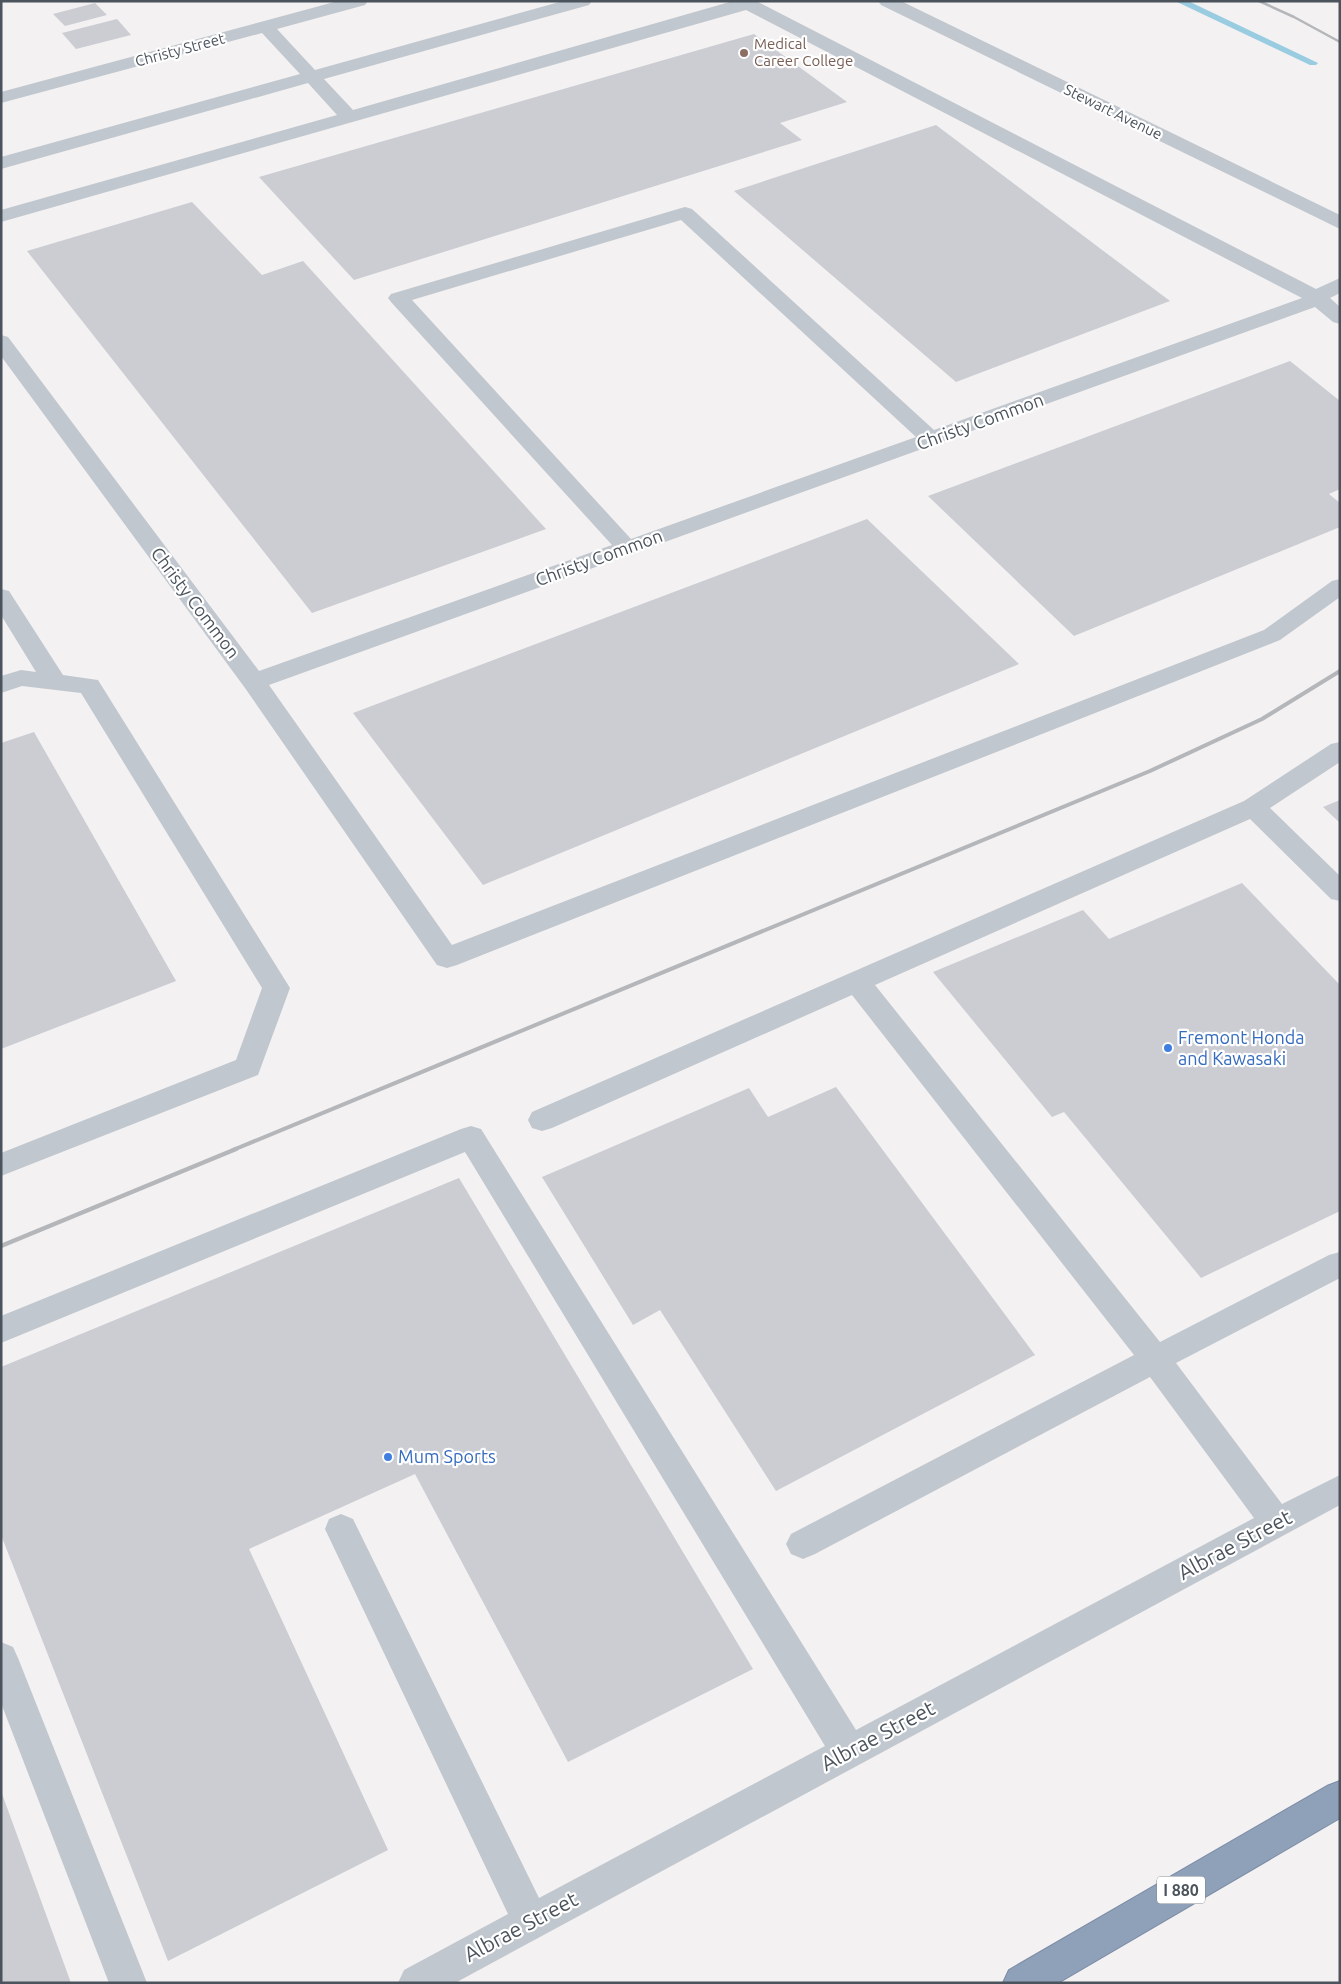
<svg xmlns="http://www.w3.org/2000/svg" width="1341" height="1984" viewBox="0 0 1341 1984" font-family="Ubuntu,sans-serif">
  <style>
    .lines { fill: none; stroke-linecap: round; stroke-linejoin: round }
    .stream { fill: #99cce1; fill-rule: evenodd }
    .building { fill: #cbcdd3 }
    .highway-casing { stroke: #7b8ba5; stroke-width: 2 }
    .minor { fill: #c1c7ce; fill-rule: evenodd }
    .highway { fill: #8fa0b9; fill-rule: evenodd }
    .rail-far2 { stroke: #b4b6ba; stroke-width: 2.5 }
    .rail-far1 { stroke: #b4b6ba; stroke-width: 4 }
    .rail { stroke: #b4b6ba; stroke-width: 4.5 }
    .education-dot { fill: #8d6e63; stroke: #fff; stroke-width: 2 }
    .shop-dot { fill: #3f7fe0; stroke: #fff; stroke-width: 2 }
    .labels { text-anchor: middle; stroke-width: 4.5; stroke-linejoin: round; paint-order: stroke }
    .far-education-label { font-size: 15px; fill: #785e54; stroke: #fff; text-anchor: start }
    .far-street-label { font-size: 15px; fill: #4b535c; stroke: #fff }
    .shield { fill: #fff; stroke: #81878d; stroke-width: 1 }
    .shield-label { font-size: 16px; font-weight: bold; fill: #4b535c }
    .street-label { font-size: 18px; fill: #4b535c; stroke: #fff }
    .shop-label { font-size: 18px; fill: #366cbe; stroke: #fff; text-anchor: start }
    .near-street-label { font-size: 21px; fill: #4b535c; stroke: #fff }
  </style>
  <rect width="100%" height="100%" fill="#f3f1f1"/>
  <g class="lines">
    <path class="stream" d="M1175 1H1188L1318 63 1316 65H1310Z"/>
  </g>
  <g class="building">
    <path d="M95 3 107 15 65 26 53 14Z"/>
    <path d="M117 19 131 35 76 49 62 33Z"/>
    <path d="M754 34 847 102 780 123 802 140 354 280 259 177Z"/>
    <path d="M936 125 1170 301 956 382 734 191Z"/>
    <path d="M192 202 262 275 303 261 546 529 312 613 27 251Z"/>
    <path d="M1290 361 1340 401V489L1329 494 1340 503V527L1074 636 928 496Z"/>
    <path d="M867 519 1019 664 483 885 353 713Z"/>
    <path d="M34 732 176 981 1 1049V743Z"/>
    <path d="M1340 800V823L1323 807Z"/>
    <path d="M1242 883 1340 985V1211L1201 1278 1064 1112 1052 1117 933 972 1083 910 1109 939Z"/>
    <path d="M836 1087 1035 1355 776 1491 660 1310 633 1325 542 1177 749 1088 768 1117Z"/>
    <path d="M459 1178 753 1669 568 1762 415 1474 249 1549 388 1850 168 1961 1 1535V1367Z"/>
    <path d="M1 1791 71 1983H1Z"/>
  </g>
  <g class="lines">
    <g class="highway-casing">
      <path id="highway" d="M1340 1781V1818L1058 1983H1003L1009 1970 1327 1786Z"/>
    </g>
    <g class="minor">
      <path d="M338 1H368L365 5 277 29 315 70 563 1H592L589 5 324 79 353 110 733 1H756L1316 289 1340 278V293L1330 298 1340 307V324L1333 322 1315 307 269 685 452 945 1264 630 1332 581 1340 579V597L1280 640 457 965 447 968 437 965 245 688 1 356V335L8 337 259 671 612 545 391 302 388 298 391 294 678 209 685 207 692 209 934 430 1302 298 746 10 1 222V210L337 115 308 83 1 169V157L300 74 262 33 1 103V92ZM681 220 916 437 631 539 412 300Z"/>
      <path d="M878 1H901L1340 215V229L881 5Z"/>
      <path d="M1 589 9 591 63 675 98 680 290 988 258 1075 1 1176V1153L236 1060 262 988 81 693 22 686 1 693V676L21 670 36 672 1 615Z"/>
      <path d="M1340 742V762L1270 808 1340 876V901L1331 899 1250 819 875 985 1160 1342 1329 1255 1340 1252V1278L1176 1363 1282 1504 1340 1475V1505L455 1983H398L404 1970 508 1914 325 1529 329 1519 341 1514 353 1519 539 1898 825 1746 465 1152 1 1343V1316L461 1129 471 1126 481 1129 856 1730 1254 1518 1150 1377 815 1554 803 1559 791 1554 786 1544 791 1534 1134 1355 852 995 552 1128 542 1131 532 1128 528 1120 532 1112 1244 801 1331 744Z"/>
      <path d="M1 1642 13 1647 18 1658 147 1983H109L1 1703Z"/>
    </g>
    <use href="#highway" class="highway"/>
    <path class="rail-far2" d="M1259 1 1294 17 1340 42"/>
    <path class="rail-far1" d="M233 1150 1150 771 1262 719 1340 671"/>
    <path class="rail" d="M1 1246 236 1149"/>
  </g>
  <circle class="education-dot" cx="744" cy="53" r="5"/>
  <g class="shop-dot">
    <circle cx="1168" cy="1048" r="5"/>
    <circle cx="388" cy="1457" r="5"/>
  </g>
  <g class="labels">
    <g class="far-education-label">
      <text x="754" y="49">Medical<tspan x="754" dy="17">Career College</tspan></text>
    </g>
    <g class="far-street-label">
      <text transform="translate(180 50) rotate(-15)" y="5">Christy Street</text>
      <text transform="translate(1113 112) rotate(26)" y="5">Stewart Avenue</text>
    </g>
    <rect class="shield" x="1157" y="1876.5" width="48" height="27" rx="4"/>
    <g class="shield-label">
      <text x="1181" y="1896">I 880</text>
    </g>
    <g class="street-label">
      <text transform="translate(980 422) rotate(-20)" y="6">Christy Common</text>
      <text transform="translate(599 558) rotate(-20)" y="6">Christy Common</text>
      <text transform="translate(195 603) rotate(53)" y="6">Christy Common</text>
    </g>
    <g class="shop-label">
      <text x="1178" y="1044">Fremont Honda<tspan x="1178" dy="21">and Kawasaki</tspan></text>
      <text x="398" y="1463">Mum Sports</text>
    </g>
    <g class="near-street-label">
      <text transform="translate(1235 1545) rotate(-28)" y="7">Albrae Street</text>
      <text transform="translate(878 1736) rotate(-28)" y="7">Albrae Street</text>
      <text transform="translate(521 1927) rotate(-28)" y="7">Albrae Street</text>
    </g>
  </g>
  <rect width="1341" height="1984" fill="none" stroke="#4b535c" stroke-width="5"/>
</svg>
